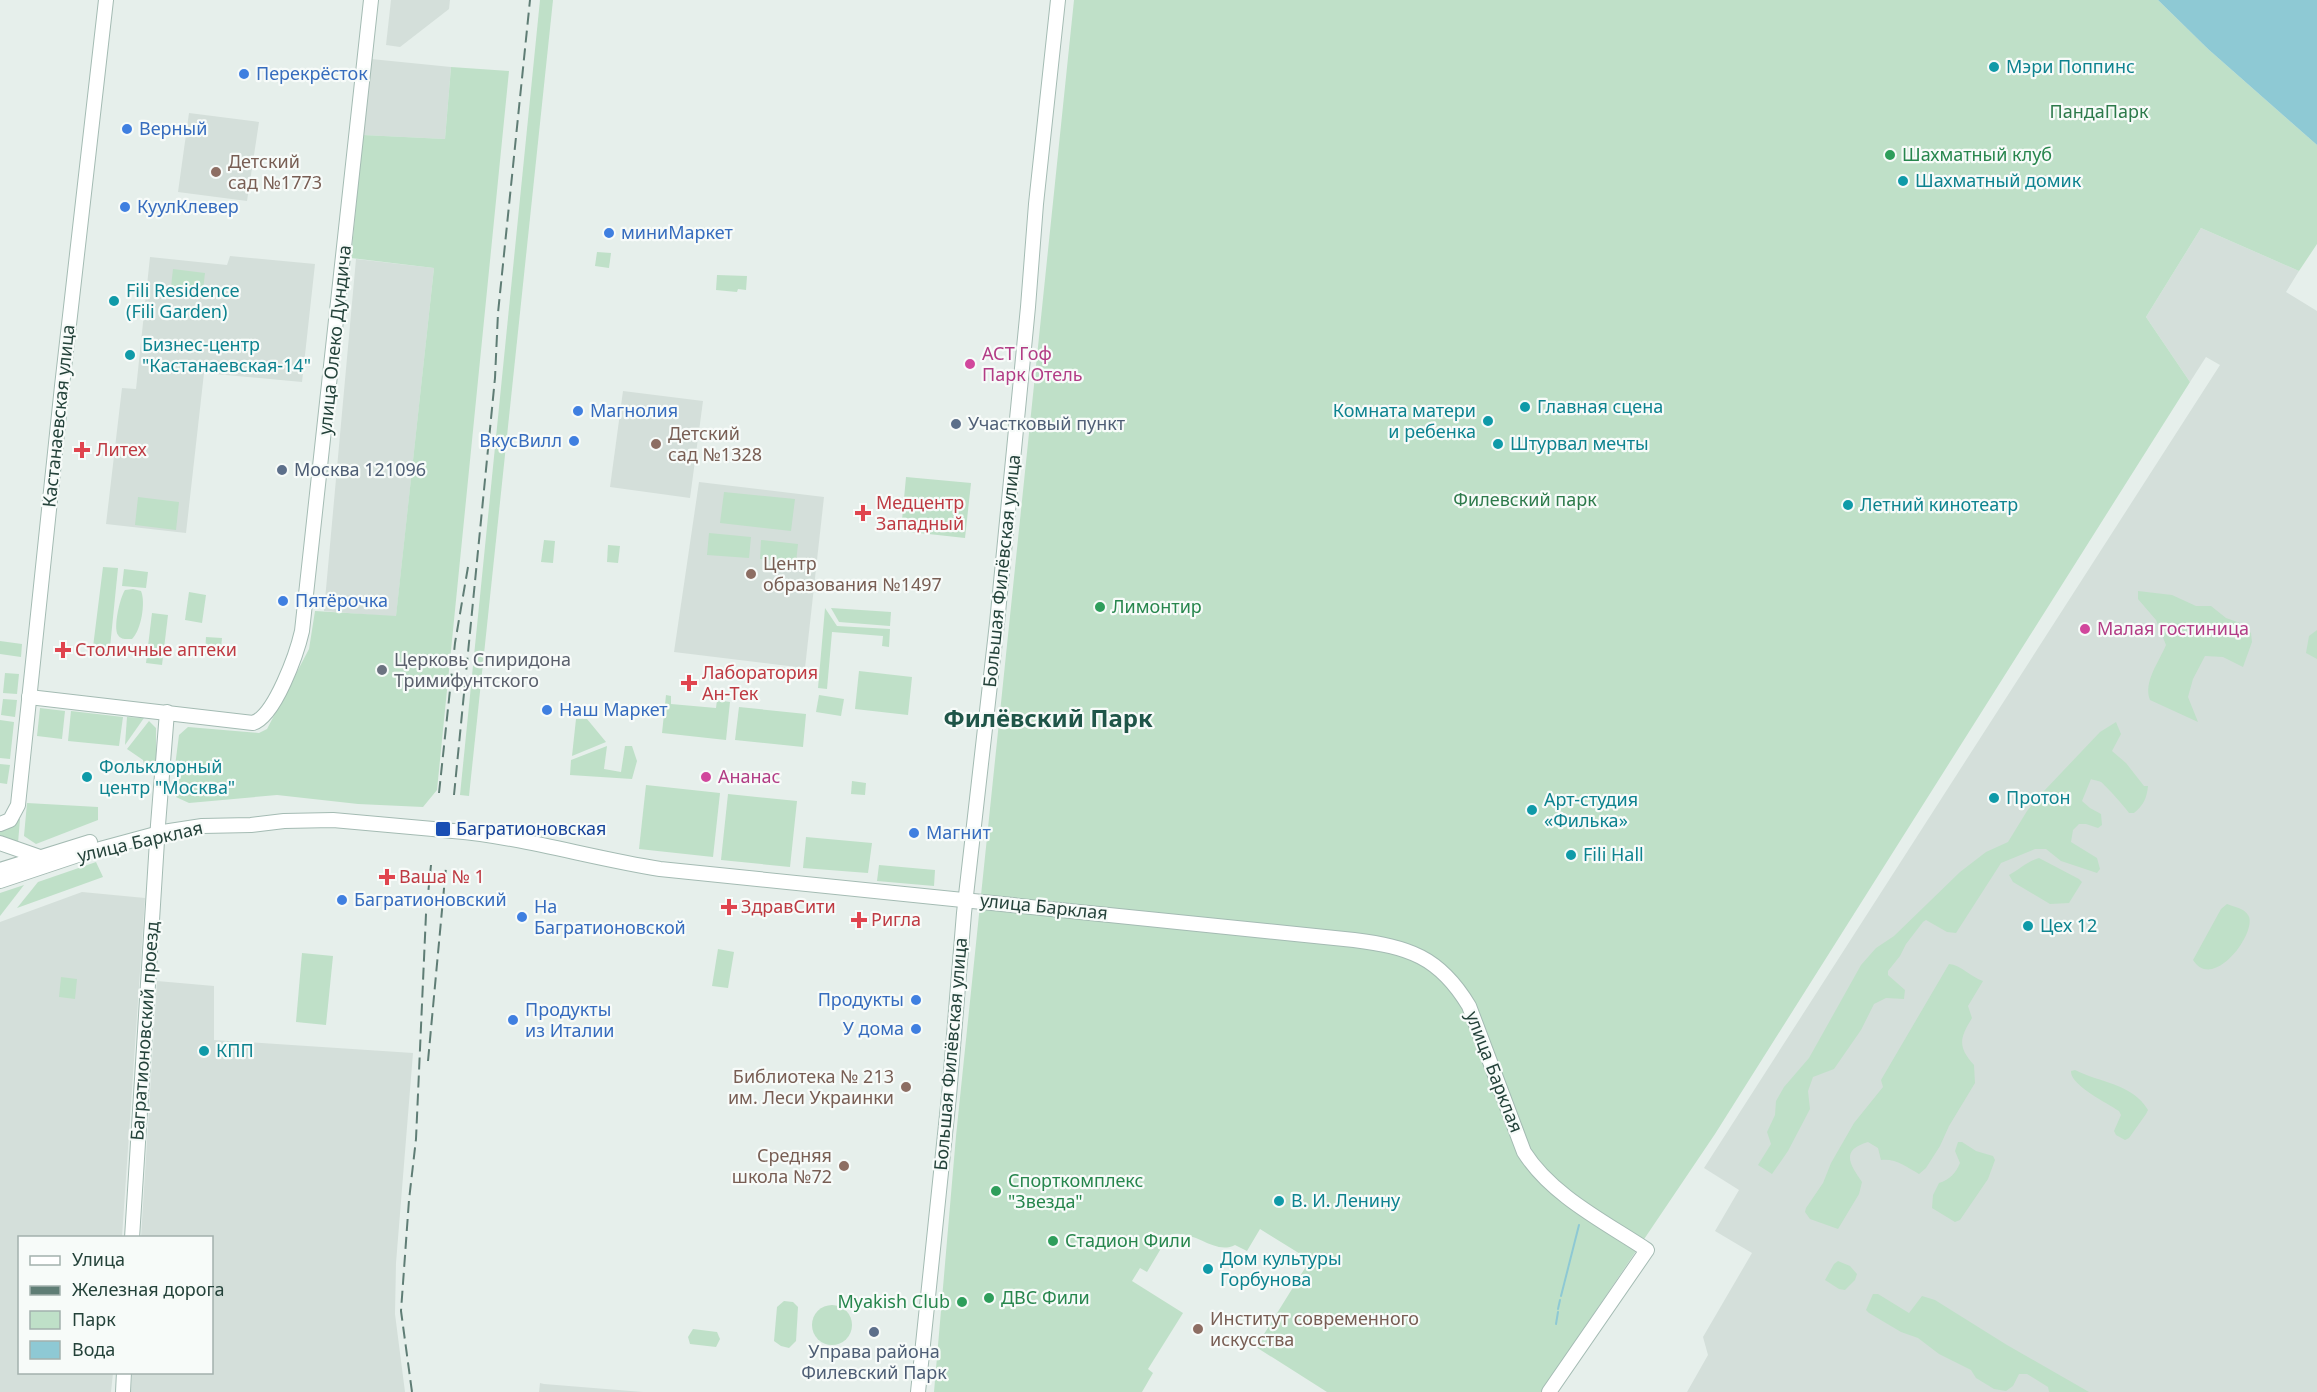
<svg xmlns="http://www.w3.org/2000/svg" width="2317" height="1392" viewBox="0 0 2317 1392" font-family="'Noto Sans',sans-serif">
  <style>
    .built { fill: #d4dfda }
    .green { fill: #bfe0c8 }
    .water { fill: #8ec9d4 }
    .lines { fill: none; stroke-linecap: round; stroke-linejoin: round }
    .stream { stroke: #8ec9d4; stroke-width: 2 }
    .secondary-casing { stroke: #a4bbb3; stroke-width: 16 }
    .secondary { stroke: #fff; stroke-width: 14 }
    .rail { stroke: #5f7d75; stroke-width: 2; stroke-dasharray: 12 6; stroke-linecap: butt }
    .secondary-bridge-casing { stroke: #a4bbb3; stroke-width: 16; stroke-linecap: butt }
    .secondary-bridge { stroke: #fff; stroke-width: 14 }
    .culture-dot { fill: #0f9aa8; stroke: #f7fbf9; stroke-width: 2 }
    .shop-dot { fill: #3f7fe0; stroke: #f7fbf9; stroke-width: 2 }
    .leisure-dot { fill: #2e9e5b; stroke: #f7fbf9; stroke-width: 2 }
    .education-dot { fill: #8d6e63; stroke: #f7fbf9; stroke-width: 2 }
    .hotel-dot { fill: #d1479c; stroke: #f7fbf9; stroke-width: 2 }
    .service-dot { fill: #5c6f8a; stroke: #f7fbf9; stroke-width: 2 }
    .health-dot { fill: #e0444e; stroke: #f7fbf9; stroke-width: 2 }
    .worship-dot { fill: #6b7280; stroke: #f7fbf9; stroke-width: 2 }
    .transit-dot { fill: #1a4fb4; stroke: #f7fbf9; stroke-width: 2 }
    .labels { text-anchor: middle; stroke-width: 4.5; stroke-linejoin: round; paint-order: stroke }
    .culture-label { font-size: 18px; fill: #0d838f; stroke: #f7fbf9; text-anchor: start }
    .shop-label { font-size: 18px; fill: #366cbe; stroke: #f7fbf9; text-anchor: start }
    .park-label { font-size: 18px; fill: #2d7a4b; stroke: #f7fbf9 }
    .leisure-label { font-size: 18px; fill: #27864d; stroke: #f7fbf9; text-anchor: start }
    .education-label { font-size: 18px; fill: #785e54; stroke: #f7fbf9; text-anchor: start }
    .street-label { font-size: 18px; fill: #24423a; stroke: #f7fbf9 }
    .hotel-label { font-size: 18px; fill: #b23c85; stroke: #f7fbf9; text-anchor: start }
    .service-label { font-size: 18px; fill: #4e5e75; stroke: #f7fbf9; text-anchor: start }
    .health-label { font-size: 18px; fill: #be3a42; stroke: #f7fbf9; text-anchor: start }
    .worship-label { font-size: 18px; fill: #5b616d; stroke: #f7fbf9; text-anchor: start }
    .transit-label { font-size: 18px; fill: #164399; stroke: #f7fbf9; text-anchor: start }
    .district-label { font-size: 24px; font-weight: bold; fill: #1f5548; stroke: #f7fbf9 }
  </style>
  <rect width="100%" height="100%" fill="#e6efeb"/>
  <g class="built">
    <path d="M391 0H450L449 9 400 47 386 45Z"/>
    <path d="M371 59 451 67 445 139 363 135Z"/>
    <path d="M189 113 259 122 247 201 178 192Z"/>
    <path d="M2201 228 2299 271 2286 292 2317 311V1392H1687L1708 1355 1703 1337 1752 1253 1715 1231 1739 1190 1704 1168 2220 365 2206 357 2190 382 2146 317Z"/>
    <path d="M230 256 315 264 302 382 204 373 186 533 106 524 122 388 136 389 150 257 227 265Z"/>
    <path d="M356 259 434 268 396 617 324 611Z"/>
    <path d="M623 391 703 401 690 498 610 487Z"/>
    <path d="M699 482 824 497 805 668 674 652Z"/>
    <path d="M82 892 145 898 122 1237 20 1238V1372L113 1373 111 1392H0V922Z"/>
    <path d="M157 981 214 986V1040L413 1053 396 1263 395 1314 405 1392H131L132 1373 212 1372V1238L141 1237Z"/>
    <path d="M540 1383 544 1384 643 1392H539Z"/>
  </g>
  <g class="green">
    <path d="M540 0H553L469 796 460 795Z"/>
    <path d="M1074 0H2158L2208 49 2317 145V244L2299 271 2201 228 2146 317 2190 382 1715 1134 1541 1392H1327L1256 1347 1310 1260 1260 1229 1247 1251 1235 1245C1214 1256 1194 1228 1169 1235L1147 1272 1140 1268 1132 1281 1183 1313 1148 1369 1153 1373 1142 1392H934L956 1136Z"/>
    <path d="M451 67 509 71 437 790 423 807 358 804 277 795 189 803 176 797 180 775 174 774 179 735 188 727 259 733 267 729 309 649 315 611 396 616 434 268 351 258 363 135 445 139Z"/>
    <path d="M597 252 611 253 609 268 595 266Z"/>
    <path d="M173 269 205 273 203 290 171 287Z"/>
    <path d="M717 275 747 276 746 290 738 289 737 292 716 290Z"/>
    <path d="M906 477 971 483 965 538 901 531Z"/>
    <path d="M724 492 795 499 791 531 720 523Z"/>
    <path d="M138 497 179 502 176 530 135 525Z"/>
    <path d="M709 533 751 537 749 558 707 555Z"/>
    <path d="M544 540 555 541 553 563 541 562Z"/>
    <path d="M761 540 798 544 796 562 760 559Z"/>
    <path d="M608 545 620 546 618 563 607 562Z"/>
    <path d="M103 567 118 568 109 657 92 655Z"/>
    <path d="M124 569 148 572 146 588 122 586Z"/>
    <path d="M133 589 141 591C146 602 141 631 132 639 127 639 121 640 118 635 113 628 120 597 125 590Z"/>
    <path d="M2138 591 2172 595 2196 606H2211L2226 618 2240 623 2251 633 2252 642 2243 667 2223 657 2205 656 2193 679 2188 697 2198 722 2150 700C2143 682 2159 662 2166 645L2156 620 2138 599Z"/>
    <path d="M189 592 206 595 202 623 185 620Z"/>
    <path d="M825 608 837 626 890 629 889 647 882 646 883 636 832 632 827 689 818 688Z"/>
    <path d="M831 608 891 612 890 626 839 622Z"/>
    <path d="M152 613 168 615 162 665 146 663Z"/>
    <path d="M2317 630V659L2306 653 2309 636Z"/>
    <path d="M206 637 222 638 220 657 205 655Z"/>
    <path d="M0 641 22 644 21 657 0 654Z"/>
    <path d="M859 671 912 677 908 715 855 709Z"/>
    <path d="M5 673 19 674 17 694 3 693Z"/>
    <path d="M666 695 671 696V704L716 708 717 700 730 702 726 740 662 733Z"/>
    <path d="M819 695 844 699 841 716 816 712Z"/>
    <path d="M3 699 17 700 15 717 1 715Z"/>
    <path d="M739 707 806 714 803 747 735 740Z"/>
    <path d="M40 708 65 711 62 739 37 736Z"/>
    <path d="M71 711 123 717 119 746 68 741Z"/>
    <path d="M127 717 144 718 125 745Z"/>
    <path d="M576 719H587L606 742 572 756Z"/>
    <path d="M0 720 14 722 10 759 0 758Z"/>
    <path d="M149 721 156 728V768H145L143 760 127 749Z"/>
    <path d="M2116 722 2121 734 2112 751 2126 763 2144 786H2148C2147 798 2143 806 2134 813H2129C2127 809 2105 785 2101 782 2100 781 2093 780 2091 779L2082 801 2090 808 2101 814 2102 825 2098 828 2086 824H2079L2073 830 2071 842 2097 858 2100 869 2097 873 2061 861 2046 849H2035L2001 863 1956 933 1947 932 1926 920 1923 922 1906 944 1900 956 1888 971V975L1905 990 1904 999 1886 998 1874 1004 1861 1030 1834 1069 1813 1077 1808 1091 1810 1109 1788 1151 1772 1174 1758 1165 1771 1144 1767 1132 1775 1115 1776 1101 1784 1087 1809 1058 1861 965 1876 948 1894 936 1960 872 1986 852 2008 842 2027 811 2044 791 2100 732Z"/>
    <path d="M607 746 604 769 621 772 625 746H632L637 761 632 779 570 775 571 760Z"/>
    <path d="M0 764 10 765 7 784 0 783Z"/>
    <path d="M852 781 866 783 865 795 851 794Z"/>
    <path d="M646 785 720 793 713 857 639 849Z"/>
    <path d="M728 794 797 801 790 867 721 860Z"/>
    <path d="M27 803 98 807V820L36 844 24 836Z"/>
    <path d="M18 818 20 819 18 843 0 839V829Z"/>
    <path d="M806 837 872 843 868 873 803 868Z"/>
    <path d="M2039 858 2079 879 2082 882 2069 903 2050 904 2013 882 2009 875C2020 869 2028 861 2039 858Z"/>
    <path d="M96 862 103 877 17 908 38 882Z"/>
    <path d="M879 865 935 870 934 886 877 881Z"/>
    <path d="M24 885 0 916V893Z"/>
    <path d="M2227 904C2234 907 2244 908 2248 915 2259 930 2214 993 2193 960L2221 909Z"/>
    <path d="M718 949 734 952 728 988 712 986Z"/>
    <path d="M302 953 333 956 326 1025 296 1022Z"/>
    <path d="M1949 964C1961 965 1971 977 1983 981L1968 1006 1972 1018C1960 1038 1957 1046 1974 1065L1975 1083 1949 1126 1940 1146 1926 1168 1919 1174C1907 1167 1895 1158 1881 1160L1878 1148 1868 1142C1840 1150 1850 1165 1862 1182L1859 1194 1838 1229 1810 1219 1805 1212 1806 1208 1823 1183 1831 1163 1854 1123 1883 1087 1881 1080Z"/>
    <path d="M61 977 77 979 75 999 59 997Z"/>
    <path d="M2075 1070C2100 1083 2132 1083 2148 1110L2146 1114 2129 1138 2125 1140 2116 1135 2114 1131 2121 1115 2119 1111C2107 1103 2070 1085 2071 1071Z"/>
    <path d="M1958 1142H1962L1976 1151 1993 1156 1995 1160 1988 1179 1960 1220 1955 1222 1932 1208 1933 1195 1939 1183C1949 1180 1956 1173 1960 1163L1955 1151Z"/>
    <path d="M1838 1261 1850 1266 1857 1274 1855 1280 1845 1290 1839 1289 1825 1280 1834 1264Z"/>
    <path d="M1873 1294H1878L1909 1313 1922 1296 1935 1300 2007 1345 2089 1392H2049L2048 1387 2027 1374H2019L2013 1386 2006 1391 1994 1389 1976 1378 1971 1370 1939 1354 1918 1338 1901 1332 1869 1313 1866 1310Z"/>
    <path d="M784 1301 793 1302 798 1307 796 1341 789 1348 781 1346 774 1341 777 1307Z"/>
    <circle cx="832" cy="1325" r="20"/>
    <path d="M693 1329 717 1332 720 1339 716 1347 690 1344 688 1337Z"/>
  </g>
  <path class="water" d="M2158 0H2317V145L2208 49Z"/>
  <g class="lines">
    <g class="stream">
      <path d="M1561 1296 1579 1225"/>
      <path d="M1558 1309 1560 1300"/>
      <path d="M1556 1324 1558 1312"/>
    </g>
    <g class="secondary-casing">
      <g id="secondary">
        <path d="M29 697 253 723C275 716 297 653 302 631L371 0"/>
        <path d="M0 824 10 820 18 805 62 386 106 0"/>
        <path d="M453 831C523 837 590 858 660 869L1354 940C1408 947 1439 956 1469 1006L1524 1152C1552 1196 1605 1222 1647 1250L1549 1392"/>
        <path d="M0 843 40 857"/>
        <path d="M0 870 90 842"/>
        <path d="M0 881 78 855 163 832 202 826 251 825 284 821 333 820 433 829"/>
        <path d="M132 1238 158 825 167 712"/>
        <path d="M123 1392 124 1372"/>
        <path d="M918 1392 949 1096 964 913 997 623 1028 307 1036 204 1058 0"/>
      </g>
    </g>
    <use href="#secondary" class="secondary"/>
    <g class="rail">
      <path d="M439 793 455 643 468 567"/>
      <path d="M454 795 495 378 498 313 530 0"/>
      <path d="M428 1061 446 867"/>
      <path d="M412 1392 401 1311 409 1200 416 1139 426 914 431 865"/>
    </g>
    <g class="secondary-bridge-casing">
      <path id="secondary-bridge" d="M433 829 453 831"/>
    </g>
    <use href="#secondary-bridge" class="secondary-bridge"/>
  </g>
  <g class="culture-dot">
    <circle cx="1994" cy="67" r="6"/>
    <circle cx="1903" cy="181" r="6"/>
    <circle cx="114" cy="301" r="6"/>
    <circle cx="130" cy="355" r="6"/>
    <circle cx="1525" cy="407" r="6"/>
    <circle cx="1488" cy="421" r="6"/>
    <circle cx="1498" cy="444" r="6"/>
    <circle cx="1848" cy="505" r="6"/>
    <circle cx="87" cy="777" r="6"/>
    <circle cx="1994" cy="798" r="6"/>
    <circle cx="1532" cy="810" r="6"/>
    <circle cx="1571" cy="855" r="6"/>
    <circle cx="2028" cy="926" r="6"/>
    <circle cx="204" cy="1051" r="6"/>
    <circle cx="1279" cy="1201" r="6"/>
    <circle cx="1208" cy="1269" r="6"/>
  </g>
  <g class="shop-dot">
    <circle cx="244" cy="74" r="6"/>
    <circle cx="127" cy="129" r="6"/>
    <circle cx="125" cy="207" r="6"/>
    <circle cx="609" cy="233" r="6"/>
    <circle cx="578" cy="411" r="6"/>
    <circle cx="574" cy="441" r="6"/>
    <circle cx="283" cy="601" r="6"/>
    <circle cx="547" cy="710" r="6"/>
    <circle cx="914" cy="833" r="6"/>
    <circle cx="342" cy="900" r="6"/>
    <circle cx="522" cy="917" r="6"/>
    <circle cx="916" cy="1000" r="6"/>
    <circle cx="513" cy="1020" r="6"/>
    <circle cx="916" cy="1029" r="6"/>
  </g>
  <g class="leisure-dot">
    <circle cx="1890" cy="155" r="6"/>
    <circle cx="1100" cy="607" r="6"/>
    <circle cx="996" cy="1191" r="6"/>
    <circle cx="1053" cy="1241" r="6"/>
    <circle cx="989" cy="1298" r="6"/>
    <circle cx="962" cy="1302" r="6"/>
  </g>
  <g class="education-dot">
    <circle cx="216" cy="172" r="6"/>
    <circle cx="656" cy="444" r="6"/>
    <circle cx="751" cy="574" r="6"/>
    <circle cx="906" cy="1087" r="6"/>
    <circle cx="844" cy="1166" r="6"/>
    <circle cx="1198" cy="1329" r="6"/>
  </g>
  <g class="hotel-dot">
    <circle cx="970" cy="364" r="6"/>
    <circle cx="2085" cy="629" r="6"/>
    <circle cx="706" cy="777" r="6"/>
  </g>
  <g class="service-dot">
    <circle cx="956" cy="424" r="6"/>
    <circle cx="282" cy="470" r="6"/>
    <circle cx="874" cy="1332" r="6"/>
  </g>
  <g class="health-dot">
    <path d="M79 441h6v6h6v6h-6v6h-6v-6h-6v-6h6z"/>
    <path d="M860 504h6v6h6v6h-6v6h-6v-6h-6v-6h6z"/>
    <path d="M60 641h6v6h6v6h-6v6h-6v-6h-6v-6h6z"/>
    <path d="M686 674h6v6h6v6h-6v6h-6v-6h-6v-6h6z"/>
    <path d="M384 868h6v6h6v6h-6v6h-6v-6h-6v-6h6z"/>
    <path d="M726 898h6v6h6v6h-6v6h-6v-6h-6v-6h6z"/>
    <path d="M856 911h6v6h6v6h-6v6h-6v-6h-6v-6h6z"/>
  </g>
  <circle class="worship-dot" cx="382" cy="670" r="6"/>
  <rect class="transit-dot" x="435" y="821" width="16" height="16" rx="3"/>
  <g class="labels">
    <g class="culture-label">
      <text x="2006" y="73">Мэри Поппинс</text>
      <text x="1915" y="187">Шахматный домик</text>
      <text x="126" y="297">Fili Residence<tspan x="126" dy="21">(Fili Garden)</tspan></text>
      <text x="142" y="351">Бизнес-центр<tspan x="142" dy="21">"Кастанаевская-14"</tspan></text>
      <text x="1537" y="413">Главная сцена</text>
      <text x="1476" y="417" text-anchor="end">Комната матери<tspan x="1476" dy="21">и ребенка</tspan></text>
      <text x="1510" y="450">Штурвал мечты</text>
      <text x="1860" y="511">Летний кинотеатр</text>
      <text x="99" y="773">Фольклорный<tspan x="99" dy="21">центр "Москва"</tspan></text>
      <text x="2006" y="804">Протон</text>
      <text x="1544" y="806">Арт-студия<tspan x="1544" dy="21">«Филька»</tspan></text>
      <text x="1583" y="861">Fili Hall</text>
      <text x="2040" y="932">Цех 12</text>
      <text x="216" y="1057">КПП</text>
      <text x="1291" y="1207">В. И. Ленину</text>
      <text x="1220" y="1265">Дом культуры<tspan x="1220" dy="21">Горбунова</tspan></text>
    </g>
    <g class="shop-label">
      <text x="256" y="80">Перекрёсток</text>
      <text x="139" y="135">Верный</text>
      <text x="137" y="213">КуулКлевер</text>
      <text x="621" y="239">миниМаркет</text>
      <text x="590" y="417">Магнолия</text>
      <text x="562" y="447" text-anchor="end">ВкусВилл</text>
      <text x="295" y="607">Пятёрочка</text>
      <text x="559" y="716">Наш Маркет</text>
      <text x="926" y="839">Магнит</text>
      <text x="354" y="906">Багратионовский</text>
      <text x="534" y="913">На<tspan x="534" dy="21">Багратионовской</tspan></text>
      <text x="904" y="1006" text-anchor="end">Продукты</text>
      <text x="525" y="1016">Продукты<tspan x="525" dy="21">из Италии</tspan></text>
      <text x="904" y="1035" text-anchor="end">У дома</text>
    </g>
    <g class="park-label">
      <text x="2099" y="118">ПандаПарк</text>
      <text x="1525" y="506">Филевский парк</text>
    </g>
    <g class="leisure-label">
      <text x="1902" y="161">Шахматный клуб</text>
      <text x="1112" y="613">Лимонтир</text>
      <text x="1008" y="1187">Спорткомплекс<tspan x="1008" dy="21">"Звезда"</tspan></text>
      <text x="1065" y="1247">Стадион Фили</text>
      <text x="1001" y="1304">ДВС Фили</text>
      <text x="950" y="1308" text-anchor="end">Myakish Club</text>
    </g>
    <g class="education-label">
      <text x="228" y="168">Детский<tspan x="228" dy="21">сад №1773</tspan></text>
      <text x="668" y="440">Детский<tspan x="668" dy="21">сад №1328</tspan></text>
      <text x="763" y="570">Центр<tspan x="763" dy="21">образования №1497</tspan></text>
      <text x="894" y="1083" text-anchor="end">Библиотека № 213<tspan x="894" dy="21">им. Леси Украинки</tspan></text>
      <text x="832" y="1162" text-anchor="end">Средняя<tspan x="832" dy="21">школа №72</tspan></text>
      <text x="1210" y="1325">Институт современного<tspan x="1210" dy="21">искусства</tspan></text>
    </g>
    <g class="street-label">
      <text transform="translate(335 340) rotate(-84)" y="6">улица Олеко Дундича</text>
      <text transform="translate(59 416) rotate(-84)" y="6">Кастанаевская улица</text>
      <text transform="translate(1002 571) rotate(-84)" y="6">Большая Филёвская улица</text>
      <text transform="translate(140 842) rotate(-13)" y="6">улица Барклая</text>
      <text transform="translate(1044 907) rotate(6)" y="6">улица Барклая</text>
      <text transform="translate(145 1031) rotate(-86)" y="6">Багратионовский проезд</text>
      <text transform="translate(951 1054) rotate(-85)" y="6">Большая Филёвская улица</text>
      <text transform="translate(1494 1072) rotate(69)" y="6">улица Барклая</text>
    </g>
    <g class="hotel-label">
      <text x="982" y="360">АСТ Гоф<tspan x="982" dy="21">Парк Отель</tspan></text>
      <text x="2097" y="635">Малая гостиница</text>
      <text x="718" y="783">Ананас</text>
    </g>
    <g class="service-label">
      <text x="968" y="430">Участковый пункт</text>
      <text x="294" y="476">Москва 121096</text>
      <text x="874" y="1358" text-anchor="middle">Управа района<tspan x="874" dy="21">Филевский Парк</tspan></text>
    </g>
    <g class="health-label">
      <text x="96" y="456">Литех</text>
      <text x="876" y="509">Медцентр<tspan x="876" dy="21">Западный</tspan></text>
      <text x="75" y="656">Столичные аптеки</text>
      <text x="702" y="679">Лаборатория<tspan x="702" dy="21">Ан-Тек</tspan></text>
      <text x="399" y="883">Ваша № 1</text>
      <text x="741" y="913">ЗдравСити</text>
      <text x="871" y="926">Ригла</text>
    </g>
    <g class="worship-label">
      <text x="394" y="666">Церковь Спиридона<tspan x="394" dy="21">Тримифунтского</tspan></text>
    </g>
    <g class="transit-label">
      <text x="456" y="835">Багратионовская</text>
    </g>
    <g class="district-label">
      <text x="1048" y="727">Филёвский Парк</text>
    </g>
  </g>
  <rect x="18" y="1236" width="195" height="138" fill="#f7fbf9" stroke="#a3b1ad" stroke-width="1.5"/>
  <rect x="30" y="1256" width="30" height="9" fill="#ffffff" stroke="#a3b1ad" stroke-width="1.5"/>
  <text x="72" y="1266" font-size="18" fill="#24423a">Улица</text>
  <rect x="30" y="1286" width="30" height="9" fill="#5f7d75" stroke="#a3b1ad" stroke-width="1.5"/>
  <text x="72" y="1296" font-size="18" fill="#24423a">Железная дорога</text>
  <rect x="30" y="1311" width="30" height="18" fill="#bfe0c8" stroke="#a3b1ad" stroke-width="1.5"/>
  <text x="72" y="1326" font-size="18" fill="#24423a">Парк</text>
  <rect x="30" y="1341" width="30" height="18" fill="#8ec9d4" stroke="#a3b1ad" stroke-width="1.5"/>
  <text x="72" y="1356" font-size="18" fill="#24423a">Вода</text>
</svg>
